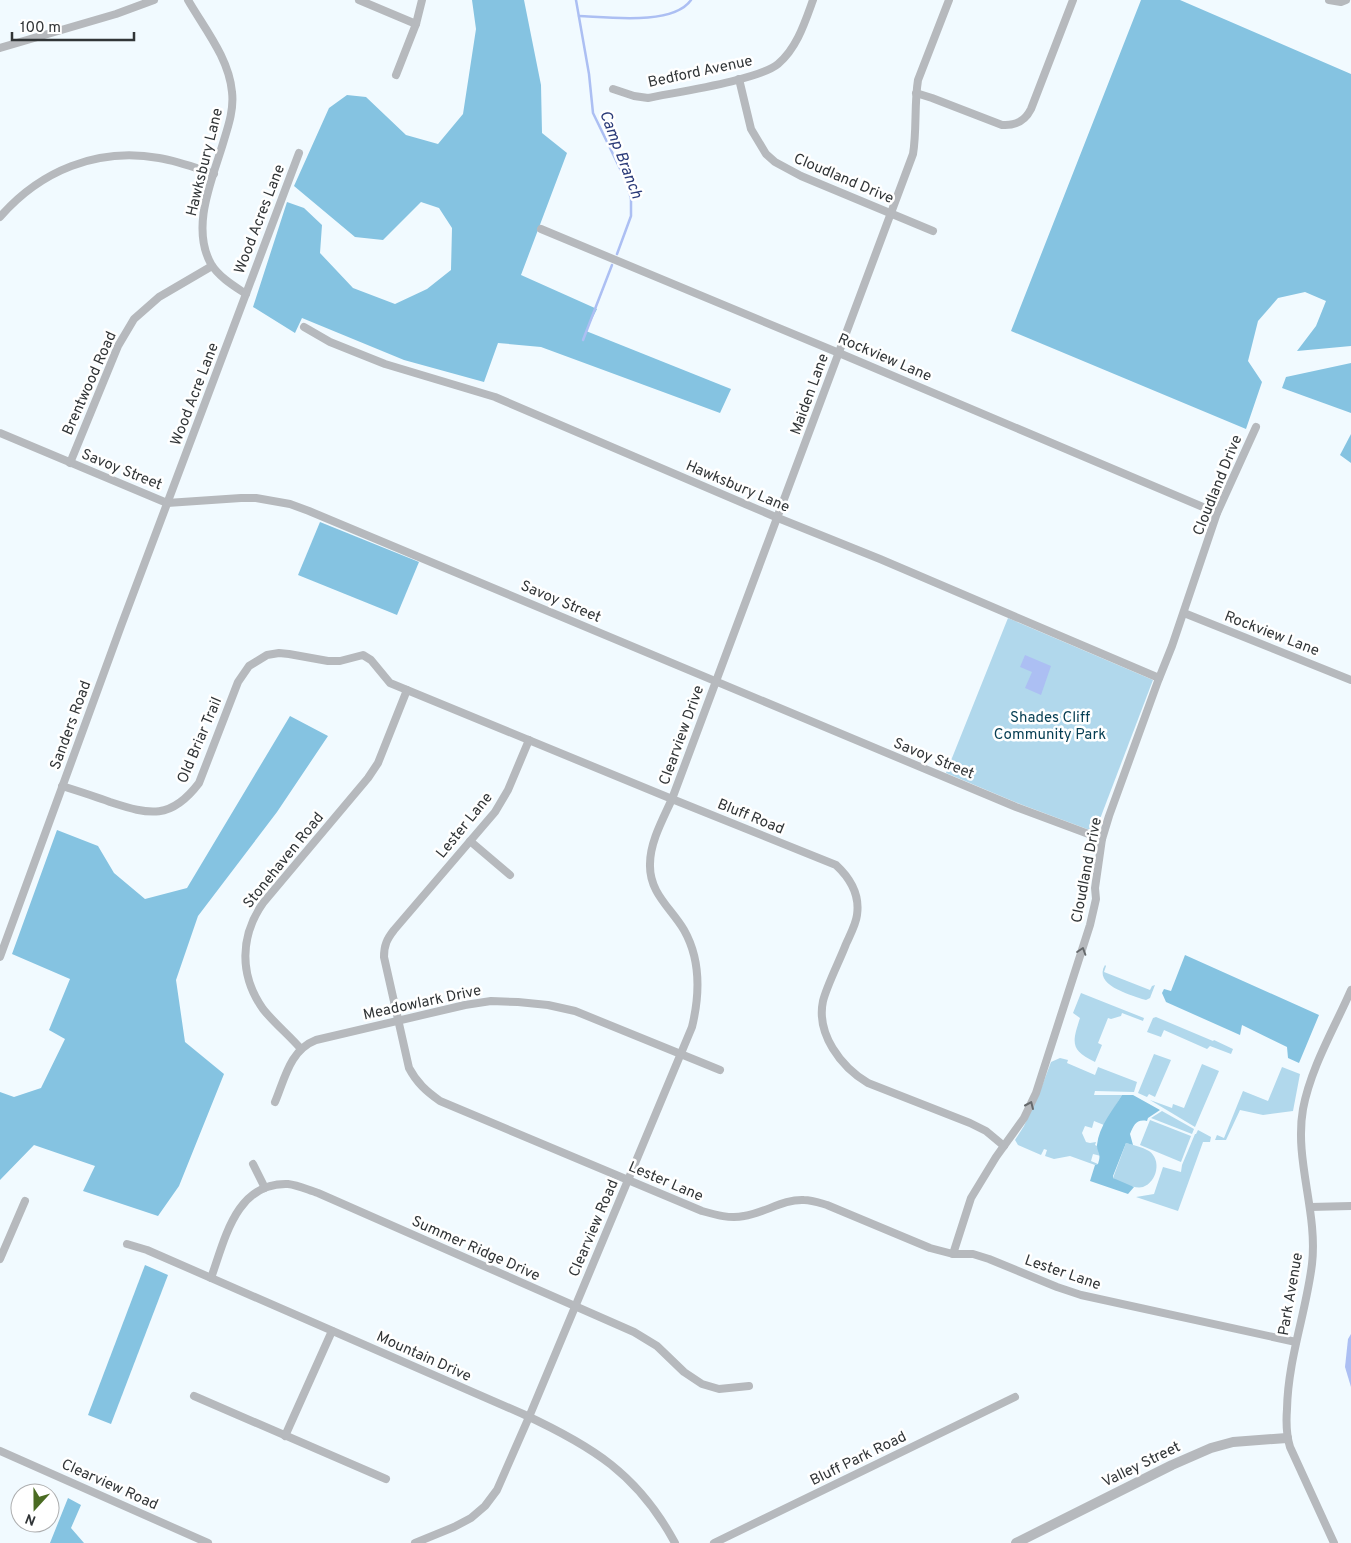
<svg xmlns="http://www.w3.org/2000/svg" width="1351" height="1543" viewBox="0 0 1351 1543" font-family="Overpass,sans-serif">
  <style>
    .green { fill: #b1d8ec }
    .forest { fill: #85c3e1 }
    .water { fill: #acbff3 }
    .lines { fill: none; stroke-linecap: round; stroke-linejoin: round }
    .stream { stroke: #acbff3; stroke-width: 2.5 }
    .minor { stroke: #b6b9bd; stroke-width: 8 }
    .tertiary { stroke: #b6b9bd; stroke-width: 10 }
    .oneway { stroke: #666a6d }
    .labels { text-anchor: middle; stroke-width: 5; stroke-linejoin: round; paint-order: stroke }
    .street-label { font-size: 15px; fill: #313537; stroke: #fff }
    .park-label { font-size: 15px; fill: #063e53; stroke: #fff }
    .water-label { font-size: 16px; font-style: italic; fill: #2a3a78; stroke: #fff }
  </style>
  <rect width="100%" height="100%" fill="#f1faff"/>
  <g class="green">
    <path d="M1008 618 1153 680 1095 832 1020 804 946 773Z"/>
    <path d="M1105 965 1106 966 1104 972 1150 990 1152 986 1155 985 1150 998 1146 1000 1142 999C1129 994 1093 985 1105 965Z"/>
    <path d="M1081 993 1144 1018 1143 1021 1122 1013 1121 1016 1111 1019 1108 1018 1098 1043 1102 1045 1095 1062C1070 1050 1072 1043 1080 1018L1073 1013Z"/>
    <path d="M1156 1017 1213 1041 1214 1040 1233 1049 1231 1054 1210 1046 1207 1049 1164 1030 1161 1037 1147 1032 1153 1018Z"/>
    <path d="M1154 1054 1171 1060 1155 1097 1149 1094 1147 1097 1138 1093Z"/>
    <path d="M1060 1058 1068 1060 1067 1063 1095 1075 1098 1067 1137 1082 1134 1092 1095 1091 1094 1095H1122L1104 1125 1094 1121 1092 1128 1085 1126 1082 1133 1086 1142 1090 1143 1096 1142 1095 1145 1097 1146 1101 1156 1093 1154 1091 1161 1098 1164 1095 1165 1070 1156 1054 1159 1045 1156 1047 1150 1044 1149 1041 1155 1018 1145 1015 1140 1024 1126 1042 1086 1051 1062Z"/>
    <path d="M1202 1064 1219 1071 1195 1127 1150 1100 1172 1108 1173 1104 1184 1108Z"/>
    <path d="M1282 1067 1300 1074 1293 1111 1263 1115 1240 1110 1226 1140H1215L1217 1135 1224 1138 1243 1091 1268 1101Z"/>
    <path d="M1162 1111 1194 1129 1192 1134 1151 1118Z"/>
    <path d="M1150 1120 1191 1136 1181 1162 1140 1145Z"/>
    <path d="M1198 1130 1211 1137 1210 1142H1203L1178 1211 1136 1197 1154 1194 1163 1167 1181 1172 1182 1165 1195 1134H1196Z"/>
    <path d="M1126 1143C1133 1145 1142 1147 1149 1151 1162 1160 1157 1182 1143 1187 1134 1189 1121 1183 1113 1178Z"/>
  </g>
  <g class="forest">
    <path d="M472 0H524L541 85 542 133 567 153 521 275 597 309 586 331 731 389 720 413 541 347 498 343 484 382 404 360 302 318 295 333 253 307 287 202 304 208 322 225 320 253 353 288 395 304 427 289 451 270 452 228 439 208 421 202 383 240 355 237 294 186 329 108 347 95 366 97 406 135 438 144 463 114 476 29Z"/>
    <path d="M1141 0H1180L1351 74V346L1297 351 1316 326 1326 301 1305 292 1278 298 1258 321 1248 361 1262 382 1246 429 1011 331Z"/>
    <path d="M1351 363V413L1282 388 1286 377Z"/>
    <path d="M1351 434V463L1340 455Z"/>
    <path d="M320 522 419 562 397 615 298 575Z"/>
    <path d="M290 716 328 736 277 812 198 916 176 980 185 1042 224 1074 179 1186 158 1216 83 1191 95 1166 34 1145 0 1180V1092L14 1097 41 1088 65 1039 49 1030 70 979 12 954 57 830 98 846 114 873 145 899 187 888Z"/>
    <path d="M1185 955 1319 1015 1299 1063 1288 1058 1287 1047 1242 1025 1240 1035 1166 1002 1162 993 1164 989 1171 991Z"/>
    <path d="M1122 1095H1133L1160 1110 1148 1118 1147 1121C1136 1119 1134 1125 1130 1134L1133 1145 1126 1143 1113 1176V1178L1134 1187 1128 1194 1090 1181 1095 1165 1098 1164C1102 1153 1097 1153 1097 1145 1099 1126 1113 1110 1122 1095Z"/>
    <path d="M145 1265 168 1275 111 1424 88 1415Z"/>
    <path d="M68 1498 81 1505 71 1528 84 1543H50Z"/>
  </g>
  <g class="water">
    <path d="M1025 655 1051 666 1041 695 1025 688 1032 672 1020 667Z"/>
    <path d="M1351 1334V1387L1345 1367 1348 1339Z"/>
  </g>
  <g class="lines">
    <g class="stream">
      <path d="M576 0 589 74 593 113 627 183 631 199V216L617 254"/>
      <path d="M579 16C606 17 673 26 691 0"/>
      <path d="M583 340 612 265"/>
    </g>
    <g class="minor">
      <path d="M188 0C204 28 229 58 232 92 234 108 229 124 224 140 213 178 190 226 211 264 219 277 234 286 246 294"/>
      <path d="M359 0 416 24"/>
      <path d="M1329 0 1341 2 1346 0"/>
      <path d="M0 48 116 14 154 0"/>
      <path d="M396 75 416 24 422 0"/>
      <path d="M739 79 751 129 766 154 775 162 801 176 933 231"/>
      <path d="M613 89 634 96 648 98C677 92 759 80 778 64 797 48 805 22 813 0"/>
      <path d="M916 93 932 98 1002 125C1016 126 1025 121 1031 109L1073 0"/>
      <path d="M0 217C40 171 97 147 159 158 178 161 196 168 214 174"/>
      <path d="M541 229 839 353 1217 513"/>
      <path d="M304 327 330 342 385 364 495 397 778 518 880 559 1159 678"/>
      <path d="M0 433 167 503 241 498H256L290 504 309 511 1016 807 1102 839"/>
      <path d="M70 463 118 346 134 319 159 297 212 266"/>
      <path d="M1184 613 1351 680"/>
      <path d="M529 740 508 790 495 812 394 930C387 939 384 945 384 957L409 1068C417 1083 426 1091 440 1101L702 1211C716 1215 730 1219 744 1216 765 1213 783 1199 804 1200 812 1200 820 1203 827 1205L930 1248 953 1254H973L989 1259 1057 1287 1081 1295 1296 1342"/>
      <path d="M62 786C78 791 94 796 110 802 150 815 171 820 199 783L238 682 249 666 267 655 279 653 289 654 328 661H340L363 655 371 660 390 683 672 799 836 865C850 878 860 895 857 915 856 924 850 935 846 944 840 960 827 985 823 1001 816 1034 841 1067 868 1083L970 1123 986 1131 1004 1146"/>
      <path d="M470 841 510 875"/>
      <path d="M0 957 121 626 299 153"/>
      <path d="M301 1049C289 1035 274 1023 263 1009 239 975 240 936 263 903L368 778 378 763 407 690"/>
      <path d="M275 1102C285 1078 290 1050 316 1040L465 1005 491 1001 518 1002 548 1005 575 1011 720 1070"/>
      <path d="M253 1164 265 1188"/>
      <path d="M1310 1207 1351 1206"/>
      <path d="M127 1244 147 1250 523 1414C592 1446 638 1474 675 1543"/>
      <path d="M953 1254 971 1198 996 1157 1024 1118 1036 1093 1090 925 1096 899 1095 888 1102 839 1109 816 1158 681 1172 646 1217 513 1256 427"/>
      <path d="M0 1259 25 1201"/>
      <path d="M211 1278C225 1239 236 1182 288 1184 298 1185 308 1190 318 1193L634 1332 657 1346 684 1372 702 1384 719 1389 749 1386"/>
      <path d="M194 1396 386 1479"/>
      <path d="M285 1436 332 1331"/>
      <path d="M0 1451 208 1543"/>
      <path d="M415 1543 454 1527 471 1518 485 1506 497 1490 529 1417 692 1027C700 994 701 960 684 930 671 908 649 893 650 864 650 842 663 819 672 799L913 154C917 130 914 105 918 80L949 0"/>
      <path d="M714 1543 1015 1397"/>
      <path d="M1334 1543 1290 1447C1286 1434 1286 1422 1287 1409 1288 1359 1306 1313 1312 1264 1318 1212 1294 1160 1303 1109 1311 1067 1334 1029 1351 990"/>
    </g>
    <path class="tertiary" d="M1016 1543 1172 1465 1211 1448 1233 1442 1287 1438"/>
  </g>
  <defs><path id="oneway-chevron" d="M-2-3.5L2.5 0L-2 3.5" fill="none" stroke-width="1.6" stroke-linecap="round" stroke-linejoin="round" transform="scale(1.25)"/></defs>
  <g class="oneway">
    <use href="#oneway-chevron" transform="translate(1082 951) rotate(-72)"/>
    <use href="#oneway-chevron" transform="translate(1030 1105) rotate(-66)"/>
  </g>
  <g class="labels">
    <g class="street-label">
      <text transform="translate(700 71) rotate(-12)" y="5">Bedford Avenue</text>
      <text transform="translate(204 162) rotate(-76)" y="5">Hawksbury Lane</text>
      <text transform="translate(844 178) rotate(23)" y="5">Cloudland Drive</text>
      <text transform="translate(259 219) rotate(-69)" y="5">Wood Acres Lane</text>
      <text transform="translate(885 357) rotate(23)" y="5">Rockview Lane</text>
      <text transform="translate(89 383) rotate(-66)" y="5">Brentwood Road</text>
      <text transform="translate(194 394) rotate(-69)" y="5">Wood Acre Lane</text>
      <text transform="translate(809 394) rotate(-70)" y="5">Maiden Lane</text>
      <text transform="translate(122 469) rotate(22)" y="5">Savoy Street</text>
      <text transform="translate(1217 485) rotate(-68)" y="5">Cloudland Drive</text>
      <text transform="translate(738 486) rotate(23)" y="5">Hawksbury Lane</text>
      <text transform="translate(561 601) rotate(23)" y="5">Savoy Street</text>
      <text transform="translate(1272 633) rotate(21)" y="5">Rockview Lane</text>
      <text transform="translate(70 725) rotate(-70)" y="5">Sanders Road</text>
      <text transform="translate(681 735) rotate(-70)" y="5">Clearview Drive</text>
      <text transform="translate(199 740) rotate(-67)" y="5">Old Briar Trail</text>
      <text transform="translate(934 758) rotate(22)" y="5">Savoy Street</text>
      <text transform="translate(751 816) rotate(22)" y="5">Bluff Road</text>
      <text transform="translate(464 825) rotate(-51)" y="5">Lester Lane</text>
      <text transform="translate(283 860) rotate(-51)" y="5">Stonehaven Road</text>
      <text transform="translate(1086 870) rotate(-79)" y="5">Cloudland Drive</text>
      <text transform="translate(422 1002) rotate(-12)" y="5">Meadowlark Drive</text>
      <text transform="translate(666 1181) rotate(23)" y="5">Lester Lane</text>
      <text transform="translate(593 1228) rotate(-67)" y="5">Clearview Road</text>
      <text transform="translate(476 1248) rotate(24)" y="5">Summer Ridge Drive</text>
      <text transform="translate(1063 1272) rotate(19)" y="5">Lester Lane</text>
      <text transform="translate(1290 1294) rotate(-80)" y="5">Park Avenue</text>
      <text transform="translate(424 1356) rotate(24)" y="5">Mountain Drive</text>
      <text transform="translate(858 1458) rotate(-26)" y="5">Bluff Park Road</text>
      <text transform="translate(1141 1464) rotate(-26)" y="5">Valley Street</text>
      <text transform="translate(110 1484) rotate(24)" y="5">Clearview Road</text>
    </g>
    <g class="park-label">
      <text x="1050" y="722">Shades Cliff<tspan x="1050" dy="17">Community Park</tspan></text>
    </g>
    <g class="water-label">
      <text transform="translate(622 154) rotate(69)" y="6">Camp Branch</text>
    </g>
  </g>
  <g transform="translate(35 1508) rotate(201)"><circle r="24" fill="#ffffff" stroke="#adaeaf"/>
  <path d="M0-4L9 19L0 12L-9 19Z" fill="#4a6b22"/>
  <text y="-8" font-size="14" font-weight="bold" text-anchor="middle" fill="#313537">N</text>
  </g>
  <path d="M12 32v8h122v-8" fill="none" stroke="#313537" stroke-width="2.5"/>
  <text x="20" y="32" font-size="15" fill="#313537" stroke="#ffffff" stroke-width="4" paint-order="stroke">100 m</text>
</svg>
